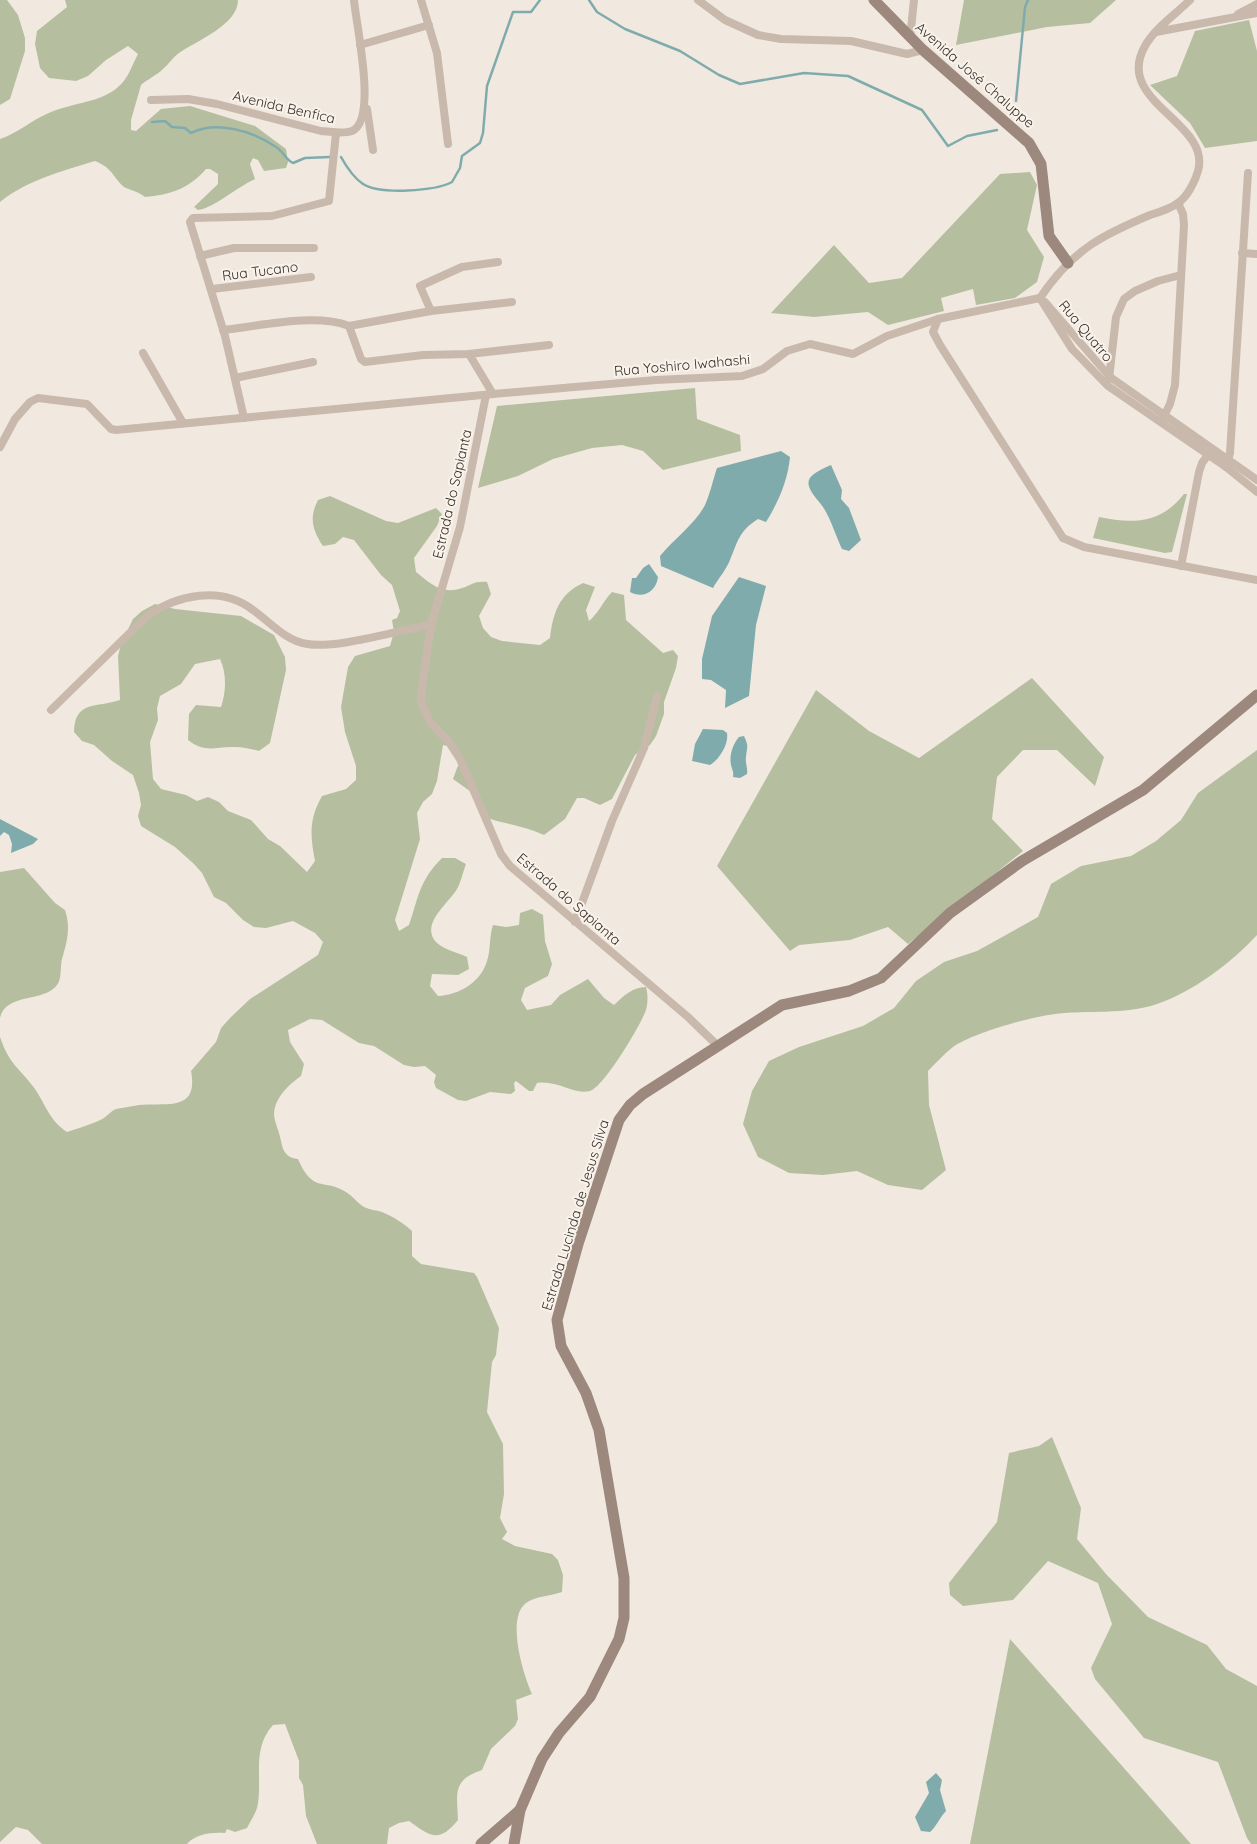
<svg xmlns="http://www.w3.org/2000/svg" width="1257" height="1844" viewBox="0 0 1257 1844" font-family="Quicksand,sans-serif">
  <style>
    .green { fill: #b5bfa0 }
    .water { fill: #80abac }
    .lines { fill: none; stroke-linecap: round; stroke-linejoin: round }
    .stream { stroke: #80abac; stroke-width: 2.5 }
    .street { stroke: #c9b9ac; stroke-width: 8 }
    .secondary { stroke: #9c887d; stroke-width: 11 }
    .labels { text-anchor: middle; stroke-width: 4; stroke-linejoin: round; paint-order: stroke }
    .street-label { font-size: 14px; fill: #372e2a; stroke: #f9f3eb }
  </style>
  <rect width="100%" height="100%" fill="#f1e9df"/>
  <g class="green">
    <path d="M0 0H7L18 15 25 38V51L10 99 0 105Z"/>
    <path d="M65 0H238C238 25 196 41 179 53 173 57 169 64 163 69 157 75 148 79 141 85L131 120V130L136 131 161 109 190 106 255 126 286 149 288 162 286 168 264 171 258 160 253 158 250 164 255 179C237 187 214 208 198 210L194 207 218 184V174L210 169H206C190 188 170 195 145 197 139 192 133 191 126 188 114 181 115 169 95 161 63 171 27 180 0 202V139C18 133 33 119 51 112 72 103 102 102 118 87 128 79 132 65 138 54L128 46 106 60 88 76 76 81 49 78 40 68 35 44 37 31 67 7Z"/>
    <path d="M964 0H1116L1090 23 1047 27 956 45Z"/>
    <path d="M1249 20 1257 51V141L1205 148 1190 123 1150 85 1177 76 1195 31Z"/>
    <path d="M1030 172 1037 185 1027 230 1044 257 1037 282 1015 298 976 305 973 289 941 298 944 311 888 325 868 312 814 317 771 313 834 245 869 283 902 278 1000 174Z"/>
    <path d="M695 388 697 419 740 435 741 451 663 470 643 451 622 445 592 448 553 459 518 476 478 488 497 406Z"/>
    <path d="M1184 494H1187L1172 552 1165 553 1093 538 1099 517C1132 524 1161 524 1184 494Z"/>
    <path d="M330 496 386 521 398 523 436 508 442 514 437 526 414 558 416 572C431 584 442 595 462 588 473 585 473 581 487 582L491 594 479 616 483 628 491 637 502 641 540 645 550 638C553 613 559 594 583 583L595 587 586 610 589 621C599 613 603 601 612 592L624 595 626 620 663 653 673 650 678 656 676 668 664 702V714L656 736 650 745 635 755 612 799 600 805 584 798H577L565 819 544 835C526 826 504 824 484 817L474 794 453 779 457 768 463 757 456 748 443 745 437 781 432 794 423 802 417 813 420 839 395 920 399 931 409 925C419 896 419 881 442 858H455L466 864C463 872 461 882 457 889 448 904 420 924 436 942 444 950 457 952 467 957L469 969 458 975 432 974 430 986 438 996C459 995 481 982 487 961 491 949 489 937 493 925L506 927 519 925 520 913 532 909 543 915 545 941 552 964 548 976 525 988 521 1000 527 1010 551 1005 560 995 588 979 604 998 614 1005C623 996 633 987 646 987 648 995 648 1002 646 1010 641 1025 603 1088 590 1091 573 1095 558 1080 537 1083L533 1091H529L516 1081 514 1083 515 1091 511 1094 490 1092 466 1101 458 1100 436 1088 434 1082 436 1075 425 1066 414 1067 404 1065 374 1046 359 1043 322 1020 310 1019 288 1030 290 1042 304 1064 301 1076C291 1083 281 1092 276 1104 272 1115 275 1120 278 1130 283 1143 280 1157 298 1159 313 1194 324 1178 346 1192 353 1196 357 1203 364 1207 370 1210 376 1210 382 1212 394 1217 403 1223 412 1231V1256L421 1264 474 1273 477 1277 499 1328 496 1355 492 1362 487 1412 503 1444 504 1494 500 1518 507 1532 502 1539 515 1546 552 1554 558 1560 563 1575 562 1592C551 1596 535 1596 526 1603 506 1618 523 1674 532 1694L516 1700 518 1719 515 1726 491 1749 482 1770C452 1780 457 1793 458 1820 439 1843 431 1837 409 1821L399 1823 389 1828 387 1844H317L306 1816 303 1785 299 1778V1761L285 1724 273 1725C252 1748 262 1776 258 1803 257 1812 251 1820 247 1828L235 1832 227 1829 225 1833C212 1832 195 1834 187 1844H42L28 1830 16 1827 0 1842V1037C10 1066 19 1067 35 1089 46 1105 49 1120 67 1132 79 1128 93 1124 104 1118 108 1115 111 1111 116 1109 123 1108 132 1106 139 1105 165 1102 199 1113 191 1071L216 1042 221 1028 231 1017 250 999 318 955 323 942 315 933 293 921 266 928 254 927 243 920 226 903 214 897 202 873 194 864 175 847 141 826 138 816 141 805 139 793 133 775 112 761 94 745 82 741 74 732C75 700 96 708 120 700L118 656 121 644 133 619 142 611 155 604 175 609 241 616 274 635 285 657 286 670 270 743 259 751C251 749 243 747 235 747 215 746 206 754 188 740L189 714 196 705 221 707C226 692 227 674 220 659L195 664 181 684 160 696 157 708 158 720 150 742 153 779 161 789 186 795 197 801 208 797 219 802 228 811 251 820 268 839 280 846 307 872 315 861C310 835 309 819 322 796L346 789 356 780V766L345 732 341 707 348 667 355 656 390 646 394 632 392 620 397 618 400 611 392 585 381 575 354 540 343 537 335 544 323 546C312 529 309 518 318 500Z"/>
    <path d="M1032 678 1104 757 1095 786 1057 750H1023L997 777 992 819 1023 851 908 944 888 927 850 940 799 945 790 951 717 866 816 690 869 731 919 758Z"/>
    <path d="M1257 750V935C1231 963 1193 992 1157 1004 1123 1015 1089 1010 1055 1014 1030 1017 973 1033 953 1047 944 1054 936 1063 928 1071L929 1105 946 1170 922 1190 888 1185 857 1171 823 1175 789 1173 758 1157 743 1124 752 1091 769 1061 799 1047 863 1026 894 1008 916 981 944 962 977 951 1038 917 1051 884 1081 866 1131 856 1156 841 1181 820 1198 793Z"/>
    <path d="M24 868 55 903 65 910C71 928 67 942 62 959 60 967 62 979 57 985 44 1003 6 992 0 1018V872Z"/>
    <path d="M1052 1437 1081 1508 1077 1539 1106 1574 1148 1617 1207 1645 1226 1669 1257 1686V1844H1251L1247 1838 1218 1762 1144 1738 1095 1679 1091 1668 1112 1624 1098 1583 1048 1561 1013 1600 963 1606 950 1595 949 1583 997 1522 1009 1453 1039 1446Z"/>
    <path d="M1010 1639 1191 1844H970Z"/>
  </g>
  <g class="water">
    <path d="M781 451 790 457C788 480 778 503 766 522L758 519C739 531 738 541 730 560 726 570 718 579 713 588L661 566 660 556C674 539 696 523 705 505 710 494 713 480 717 468Z"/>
    <path d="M831 465 842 490 841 499 849 508 861 540 849 551 842 549C836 537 829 513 820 503 801 481 806 476 831 465Z"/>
    <path d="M649 564 658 577C656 592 643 599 630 592L632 578H636L643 568Z"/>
    <path d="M739 577 766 586 756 625 749 696 725 708 726 690 711 680 702 679V659L712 616Z"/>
    <path d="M703 729 723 730 727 733C729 743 720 759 710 765L692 761 695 744Z"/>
    <path d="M744 736C749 747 747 746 746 757 745 763 748 768 747 774L740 778 733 777C734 771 732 770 731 765 729 755 733 744 739 737Z"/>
    <path d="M0 819 38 839 33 844 11 853 12 844 9 835 4 832 0 836Z"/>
    <path d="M936 1773 942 1780 940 1790 946 1811C939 1818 937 1826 930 1832L921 1831 915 1817 929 1793 926 1782Z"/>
  </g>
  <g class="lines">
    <g class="stream">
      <path d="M589 0 597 12 625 29 680 51 719 75 740 84 804 73 848 76 922 110 948 146 967 136 997 130"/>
      <path d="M1016 101 1025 7 1028 0"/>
      <path d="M152 122 165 121 172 127 185 128 191 133C216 120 253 131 276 147 283 151 285 159 293 163L305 158 330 157"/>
      <path d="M341 157C346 166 354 178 363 184 380 195 435 191 452 182L460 168 462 156 480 143 483 133 487 86 513 12H531L540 0"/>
    </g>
    <g class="street">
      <path d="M421 0 437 53 448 144"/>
      <path d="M698 0 725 20 758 35 781 39 851 41 907 54 923 50"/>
      <path d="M1238 14 1257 4"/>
      <path d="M1156 32 1257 13"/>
      <path d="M910 38 914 0"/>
      <path d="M360 45 429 25"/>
      <path d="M151 100 188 99 217 104 321 131C330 132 343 134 352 131 378 120 356 25 354 0"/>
      <path d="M367 109 373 150"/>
      <path d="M1242 253 1257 254"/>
      <path d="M200 256 234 248H314"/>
      <path d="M212 289 311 277"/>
      <path d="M1040 298C1054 277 1071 258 1092 244 1110 232 1131 223 1150 215 1160 212 1170 209 1178 203 1187 197 1195 182 1198 171 1212 122 1113 102 1145 46 1155 28 1176 14 1190 0"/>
      <path d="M1040 298 1072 349 1108 386 1226 467 1257 492"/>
      <path d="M1045 302 1110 377 1257 480"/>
      <path d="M431 311 420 286 462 267 498 262"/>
      <path d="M938 319 933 332 940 345 1063 538 1084 547 1257 580"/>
      <path d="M349 326 431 311 512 302"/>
      <path d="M223 330C260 326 315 313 349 326L361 359 365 362 423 355 469 354 549 345"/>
      <path d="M143 353 183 423"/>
      <path d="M469 354 493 394"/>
      <path d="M235 378 313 362"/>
      <path d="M1109 379 1116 317 1124 299 1135 291 1158 281 1181 275"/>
      <path d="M486 395 460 527 431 625 421 694V702L430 722 449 742 460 759 501 854 510 866 688 1017 718 1046"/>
      <path d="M244 418 225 336 190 222 193 218 272 216 329 201 336 133"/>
      <path d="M1163 418 1170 404 1175 385 1184 225 1183 214 1178 203"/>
      <path d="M0 447 15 419 30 402 38 398 87 404 111 429 116 430 493 394 656 380 742 376 763 369 787 351 810 344 853 354 887 336 938 319 1040 298"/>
      <path d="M1226 467 1230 453 1248 173"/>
      <path d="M1181 566 1199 472 1202 463 1208 455"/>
      <path d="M51 710 147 616C177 595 221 585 253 610 270 622 286 641 307 644 338 649 398 630 431 625"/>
      <path d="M575 922 612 821 644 748 657 696"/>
    </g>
    <g class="secondary">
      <path d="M874 0 923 50 1029 143 1041 164 1049 236 1068 263"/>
      <path d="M481 1844 520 1810"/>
      <path d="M514 1844 520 1810 542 1759 559 1733 590 1697 619 1639 624 1618V1578L599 1430 586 1393 561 1346 557 1320 578 1244 619 1120 630 1105 643 1094 782 1005 849 991 881 978 950 913 1022 861 1143 790 1257 695"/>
    </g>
  </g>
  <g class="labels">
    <g class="street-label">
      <text transform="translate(975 75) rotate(41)" y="5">Avenida José Chaluppe</text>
      <text transform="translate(284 107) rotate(13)" y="5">Avenida Benfica</text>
      <text transform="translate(260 271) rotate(-7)" y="5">Rua Tucano</text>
      <text transform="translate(1086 331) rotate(50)" y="5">Rua Quatro</text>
      <text transform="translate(682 365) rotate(-5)" y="5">Rua Yoshiro Iwahashi</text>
      <text transform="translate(452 494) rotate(-77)" y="5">Estrada do Sapianta</text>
      <text transform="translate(569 899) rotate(41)" y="5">Estrada do Sapianta</text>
      <text transform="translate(575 1215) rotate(-73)" y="5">Estrada Lucinda de Jesus Silva</text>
    </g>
  </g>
</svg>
